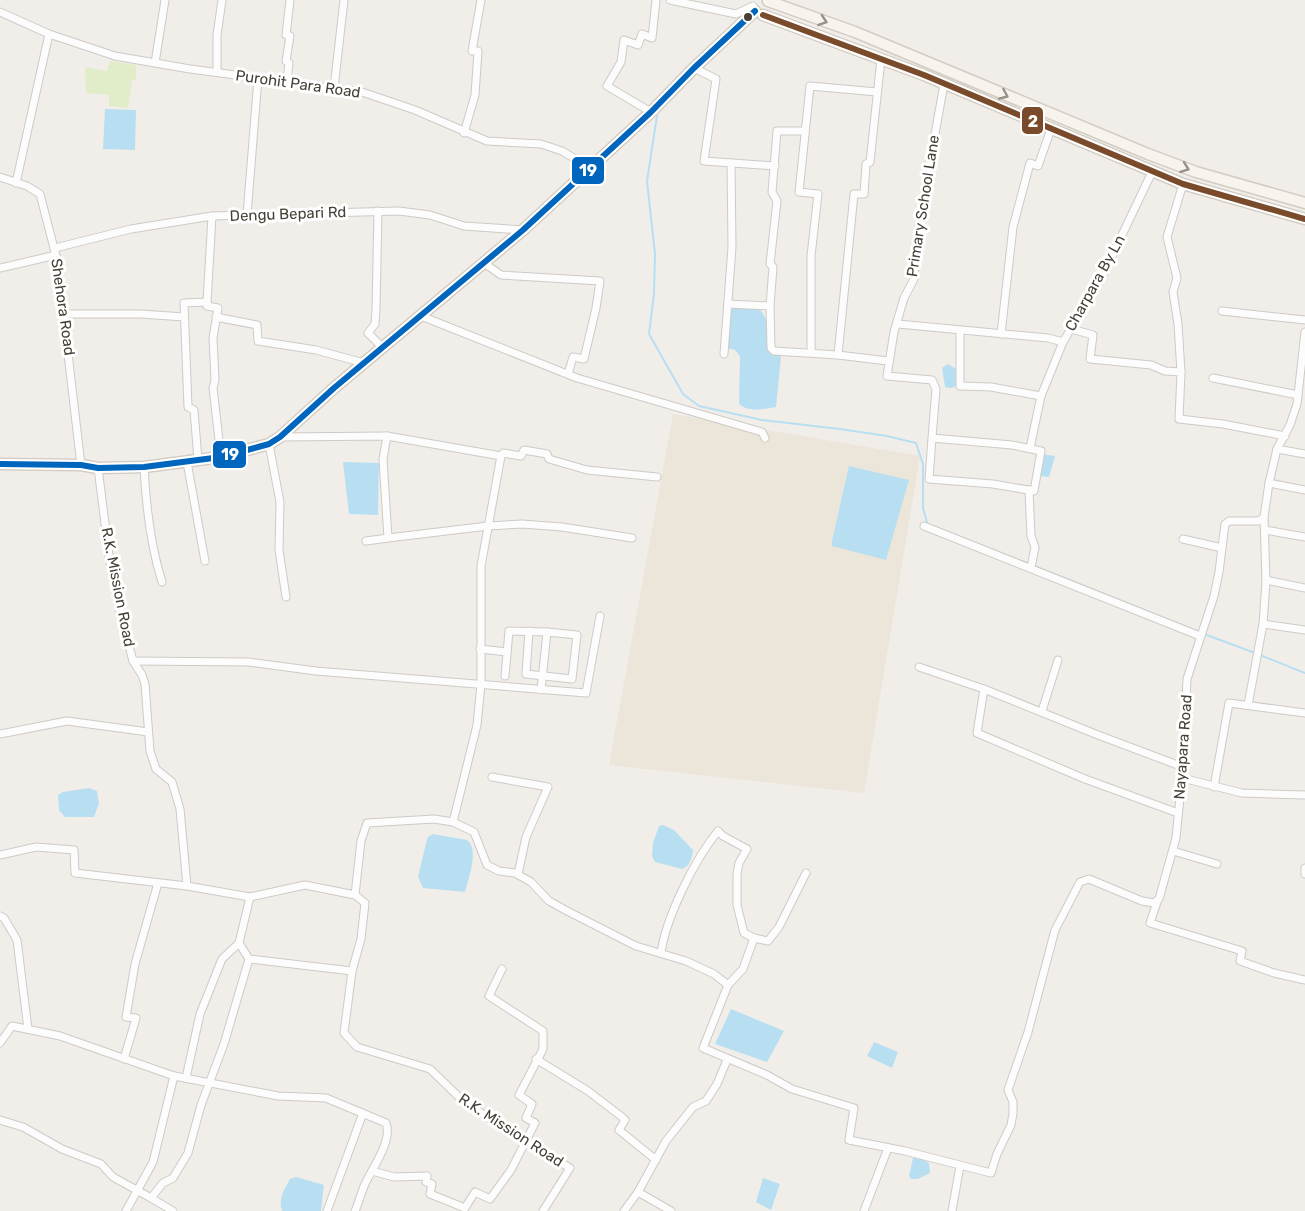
<svg xmlns="http://www.w3.org/2000/svg" width="1305" height="1211" viewBox="0 0 1305 1211" font-family="Rubik,sans-serif">
  <style>
    .education { fill: #ece5d9 }
    .green { fill: #e1ecc8 }
    .water { fill: #b8dff1 }
    .lines { fill: none; stroke-linecap: round; stroke-linejoin: round }
    .stream { stroke: #b8dff1; stroke-width: 2 }
    .street-casing { stroke: #cecac6; stroke-width: 9 }
    .secondary-casing { stroke: #d2ccc2; stroke-width: 13 }
    .street { stroke: #fdfcfc; stroke-width: 7 }
    .secondary { stroke: #f7f4ee; stroke-width: 10 }
    .bus-1-casing { stroke: #fff; stroke-width: 10 }
    .bus-2-casing { stroke: #fff; stroke-width: 10 }
    .bus-1 { stroke: #7a4b2a; stroke-width: 6 }
    .bus-2 { stroke: #0065bd; stroke-width: 6 }
    .oneway { stroke: #979088 }
    .bus-dot { fill: #483f35; stroke: #fff; stroke-width: 2 }
    .labels { text-anchor: middle; stroke-width: 6; stroke-linejoin: round; paint-order: stroke }
    .street-label { font-size: 15px; fill: #483f35; stroke: #fff }
    .line-badge { stroke: #fff; stroke-width: 2 }
    .badge-label { font-size: 16px; text-anchor: middle; font-weight: bold; fill: #fff }
  </style>
  <rect width="100%" height="100%" fill="#f1eeea"/>
  <path class="education" d="M673 414 920 456 864 793 609 765Z"/>
  <path class="green" d="M110 61 136 65V79L132 80 128 108 109 106V95L86 93 85 67 107 71Z"/>
  <g class="water">
    <path d="M105 109 136 110 135 150 103 149Z"/>
    <path d="M732 307 758 308C770 317 769 338 770 352L780 355 781 357 776 407C764 409 750 413 739 404L740 356 735 350 727 348 730 311Z"/>
    <path d="M948 364 956 369 958 383C955 388 950 389 945 387L942 368Z"/>
    <path d="M1042 454 1055 456 1049 477 1039 476Z"/>
    <path d="M343 462 379 463 378 515 349 514Z"/>
    <path d="M849 466 909 480 886 560 832 546V541Z"/>
    <path d="M89 788 97 791 99 803 94 817H65L59 810 58 795 63 792Z"/>
    <path d="M663 825 674 830 693 850C692 858 690 866 682 869L655 862 652 856 653 843 659 826Z"/>
    <path d="M433 834 467 840C480 849 468 880 465 892L423 888 418 877 427 839 429 836Z"/>
    <path d="M731 1009 784 1031 767 1062 715 1044Z"/>
    <path d="M874 1042 898 1052 892 1068 867 1056Z"/>
    <path d="M919 1157 929 1163 930 1173 918 1179H911L909 1176 913 1158Z"/>
    <path d="M296 1177 324 1185 321 1211H282C278 1198 284 1190 290 1179Z"/>
    <path d="M763 1178 780 1184 771 1210 756 1202Z"/>
  </g>
  <g class="lines">
    <g class="stream">
      <path d="M657 116 647 181 655 254 654 294 649 334 683 394 699 406 762 420 840 429 887 436 916 443 923 464V508L928 526"/>
      <path d="M1018 560 1029 564"/>
      <path d="M1034 566 1199 632"/>
      <path d="M1204 634 1255 653"/>
      <path d="M1260 655 1305 673"/>
    </g>
    <g class="street-casing">
      <g id="street">
        <path d="M670 0 736 14 753 6"/>
        <path d="M0 12 49 34 115 56 190 69 362 92 415 110 487 141 541 144 562 151 590 168"/>
        <path d="M155 63 165 0"/>
        <path d="M694 68 716 79 704 161 775 166"/>
        <path d="M217 72V35L222 0"/>
        <path d="M287 81 289 63 286 61 290 36 286 35 290 0"/>
        <path d="M334 88 344 0"/>
        <path d="M651 112 607 86 621 62 624 40 638 45 642 34 652 38 656 0"/>
        <path d="M805 131H777L772 192 777 201 770 264 773 267 770 306 771 348 774 351 838 355 888 361"/>
        <path d="M464 133 475 95 478 51H472L481 0"/>
        <path d="M0 177 27 186 40 194 57 260 81 465"/>
        <path d="M16 183 49 34"/>
        <path d="M378 211 376 309 375 324 368 333 382 347"/>
        <path d="M247 215 258 78"/>
        <path d="M55 248 131 229 212 216 399 211 430 215 464 226 523 230"/>
        <path d="M484 263 501 275 600 281 596 308 584 359 573 357 568 374"/>
        <path d="M0 268 56 255"/>
        <path d="M207 302V306L218 308 213 338 215 380 213 388 221 457"/>
        <path d="M728 304 770 306"/>
        <path d="M1222 311 1305 320"/>
        <path d="M64 314H141L184 317"/>
        <path d="M421 316 577 378 762 432 765 438"/>
        <path d="M216 317 257 325 258 341 316 350 364 363"/>
        <path d="M898 324 1048 338 1063 342 1102 277 1152 172"/>
        <path d="M1071 329 1093 335 1090 359 1151 365 1165 371 1181 372 1179 419 1223 424 1285 436"/>
        <path d="M960 333V386L991 387 1041 396"/>
        <path d="M1001 334 1013 227 1030 163 1038 166 1051 129"/>
        <path d="M811 353V256L818 194 799 192 810 86 877 92"/>
        <path d="M724 354 732 247 731 163"/>
        <path d="M838 355 854 194H864L866 164 870 162 881 59"/>
        <path d="M1181 372 1178 324 1173 292 1177 278 1167 237 1183 184"/>
        <path d="M1213 378 1298 395"/>
        <path d="M280 437 387 436 501 456 481 566V684L477 725 453 822 434 819 367 823 361 841 355 895"/>
        <path d="M932 438 929 479 993 484 1034 491 1041 451 1012 445 932 438 936 389 932 380 887 376 894 332 904 298 914 279 919 223 944 84"/>
        <path d="M269 444 280 502 279 550 286 597"/>
        <path d="M1030 448 1041 396 1063 342"/>
        <path d="M1277 449 1305 454"/>
        <path d="M501 456 503 453 521 456 524 450 547 454 549 459 587 470 657 477"/>
        <path d="M198 460 194 410 188 407 184 303 207 302 212 216"/>
        <path d="M187 462 205 561"/>
        <path d="M144 467C146 507 150 544 162 582"/>
        <path d="M98 468 110 563 120 612 133 661 142 675 145 684 150 751 156 769 172 782 180 809 187 886 250 897 305 885 355 895 365 903 361 939 352 971 344 1033 357 1047 430 1069 460 1098 507 1131 570 1168 543 1211"/>
        <path d="M1269 483 1305 490"/>
        <path d="M1029 490 1031 536 1035 547 1031 568"/>
        <path d="M924 526 1200 636"/>
        <path d="M1265 530 1305 537"/>
        <path d="M388 538 488 526 522 524 562 527 632 538"/>
        <path d="M1183 539 1222 548"/>
        <path d="M366 541 388 538 383 459 387 436"/>
        <path d="M1266 580 1305 588"/>
        <path d="M1263 624 1305 630"/>
        <path d="M529 631 526 674 572 679 577 635 547 632"/>
        <path d="M480 649 507 652"/>
        <path d="M133 661 249 662 316 671 586 693 600 616"/>
        <path d="M919 667 984 689 977 733 1085 779 1178 813"/>
        <path d="M505 676 509 631 547 632 541 690"/>
        <path d="M984 689 1098 735 1183 767"/>
        <path d="M1248 705 1263 624 1266 582 1264 517"/>
        <path d="M1042 711 1058 660"/>
        <path d="M0 734 67 721 148 732"/>
        <path d="M492 777 548 787 526 837 518 874"/>
        <path d="M1182 778 1242 793 1305 795"/>
        <path d="M1214 787 1229 703 1305 713"/>
        <path d="M453 822 474 832 487 865 499 871 515 873 531 882 549 901 569 912 636 946 686 961 714 974 728 985 703 1048 767 1075 792 1089 854 1108 849 1140 905 1151 991 1173 997 1154 1011 1125 1013 1113V1102L1008 1090 1028 1032 1055 930 1080 882 1089 879 1142 901 1154 903 1159 899 1176 838 1183 767 1187 679 1214 596 1219 572 1225 524 1229 521H1259L1264 517 1269 483 1277 449 1290 425 1297 404 1305 332"/>
        <path d="M1173 851 1217 864"/>
        <path d="M0 855 36 847 74 850 75 873 187 886"/>
        <path d="M1305 868V874"/>
        <path d="M1157 902 1150 923 1242 951 1240 961 1274 973 1305 980"/>
        <path d="M0 916 4 918 17 940 28 1029"/>
        <path d="M661 953C666 917 695 859 718 831L723 836 747 849 739 863 737 874V905L744 933 754 938"/>
        <path d="M249 959 239 943 250 897"/>
        <path d="M728 985 743 969 754 938 768 941 779 927 806 873"/>
        <path d="M0 1043 12 1026 60 1036 174 1076 278 1096 326 1098 386 1123C393 1140 372 1169 365 1184 361 1193 359 1202 355 1211"/>
        <path d="M124 1059 136 1018 126 1017 135 964 158 883"/>
        <path d="M536 1059 588 1091 622 1117 625 1120 619 1130 656 1160"/>
        <path d="M186 1078 200 1014 222 959 239 943"/>
        <path d="M0 1120 23 1127 62 1149 101 1164 113 1177 151 1198 163 1183 173 1178 188 1153 201 1105 224 1044 249 959 352 971"/>
        <path d="M372 1171 394 1177 427 1176 426 1182 432 1184 430 1194 465 1208 475 1192 490 1199 511 1170 535 1123 526 1118 532 1104 519 1095 543 1049V1031L489 996 502 969"/>
        <path d="M638 1192 671 1211"/>
        <path d="M151 1198 173 1211"/>
        <path d="M126 1211 153 1162 174 1076"/>
        <path d="M327 1211 363 1113"/>
        <path d="M624 1211 638 1192 666 1141 693 1107 706 1101 717 1084 727 1060"/>
        <path d="M864 1211 888 1148"/>
        <path d="M952 1211 960 1166"/>
      </g>
    </g>
    <g class="secondary-casing">
      <g id="secondary">
        <path d="M768 1 855 32 1148 154 1196 172 1305 203"/>
        <path d="M763 15 924 75 1183 184 1305 219"/>
        <path d="M0 464 81 465 98 468 144 467 221 457 269 444 280 437 334 388 523 230 651 112 694 68 755 11"/>
      </g>
    </g>
    <use href="#street" class="street"/>
    <use href="#secondary" class="secondary"/>
    <g class="bus-1-casing">
      <path id="bus-1" d="M763 15 924 75 1183 184 1305 219"/>
    </g>
    <g class="bus-2-casing">
      <path id="bus-2" d="M0 464 81 465 98 468 144 467 221 457 269 444 280 437 334 388 523 230 651 112 694 68 755 11"/>
    </g>
    <use href="#bus-1" class="bus-1"/>
    <use href="#bus-2" class="bus-2"/>
  </g>
  <defs><path id="oneway-chevron" d="M-2-3.5L2.5 0L-2 3.5" fill="none" stroke-width="1.6" stroke-linecap="round" stroke-linejoin="round" transform="scale(1.5)"/></defs>
  <g class="oneway">
    <use href="#oneway-chevron" transform="translate(823 21) rotate(19)"/>
    <use href="#oneway-chevron" transform="translate(1004 95) rotate(23)"/>
    <use href="#oneway-chevron" transform="translate(1185 168) rotate(20)"/>
  </g>
  <circle class="bus-dot" cx="748" cy="17" r="5"/>
  <g class="labels">
    <g class="street-label">
      <text transform="translate(298 84) rotate(8)" y="5">Purohit Para Road</text>
      <text transform="translate(923 206) rotate(-81)" y="5">Primary School Lane</text>
      <text transform="translate(288 214) rotate(-2)" y="5">Dengu Bepari Rd</text>
      <text transform="translate(1095 283) rotate(-61)" y="5">Charpara By Ln</text>
      <text transform="translate(63 307) rotate(82)" y="5">Shehora Road</text>
      <text transform="translate(118 587) rotate(79)" y="5">R.K. Mission Road</text>
      <text transform="translate(1183 747) rotate(-86)" y="5">Nayapara Road</text>
      <text transform="translate(511 1130) rotate(33)" y="5">R.K. Mission Road</text>
    </g>
  </g>
  <g class="line-badge">
    <rect x="1021" y="106" width="23" height="29" rx="6" fill="#7a4b2a"/>
    <rect x="571" y="156" width="34" height="29" rx="6" fill="#0065bd"/>
    <rect x="212" y="440" width="35" height="29" rx="6" fill="#0065bd"/>
  </g>
  <g class="badge-label">
    <text x="1033" y="127">2</text>
    <text x="588" y="176">19</text>
    <text x="230" y="460">19</text>
  </g>
</svg>
